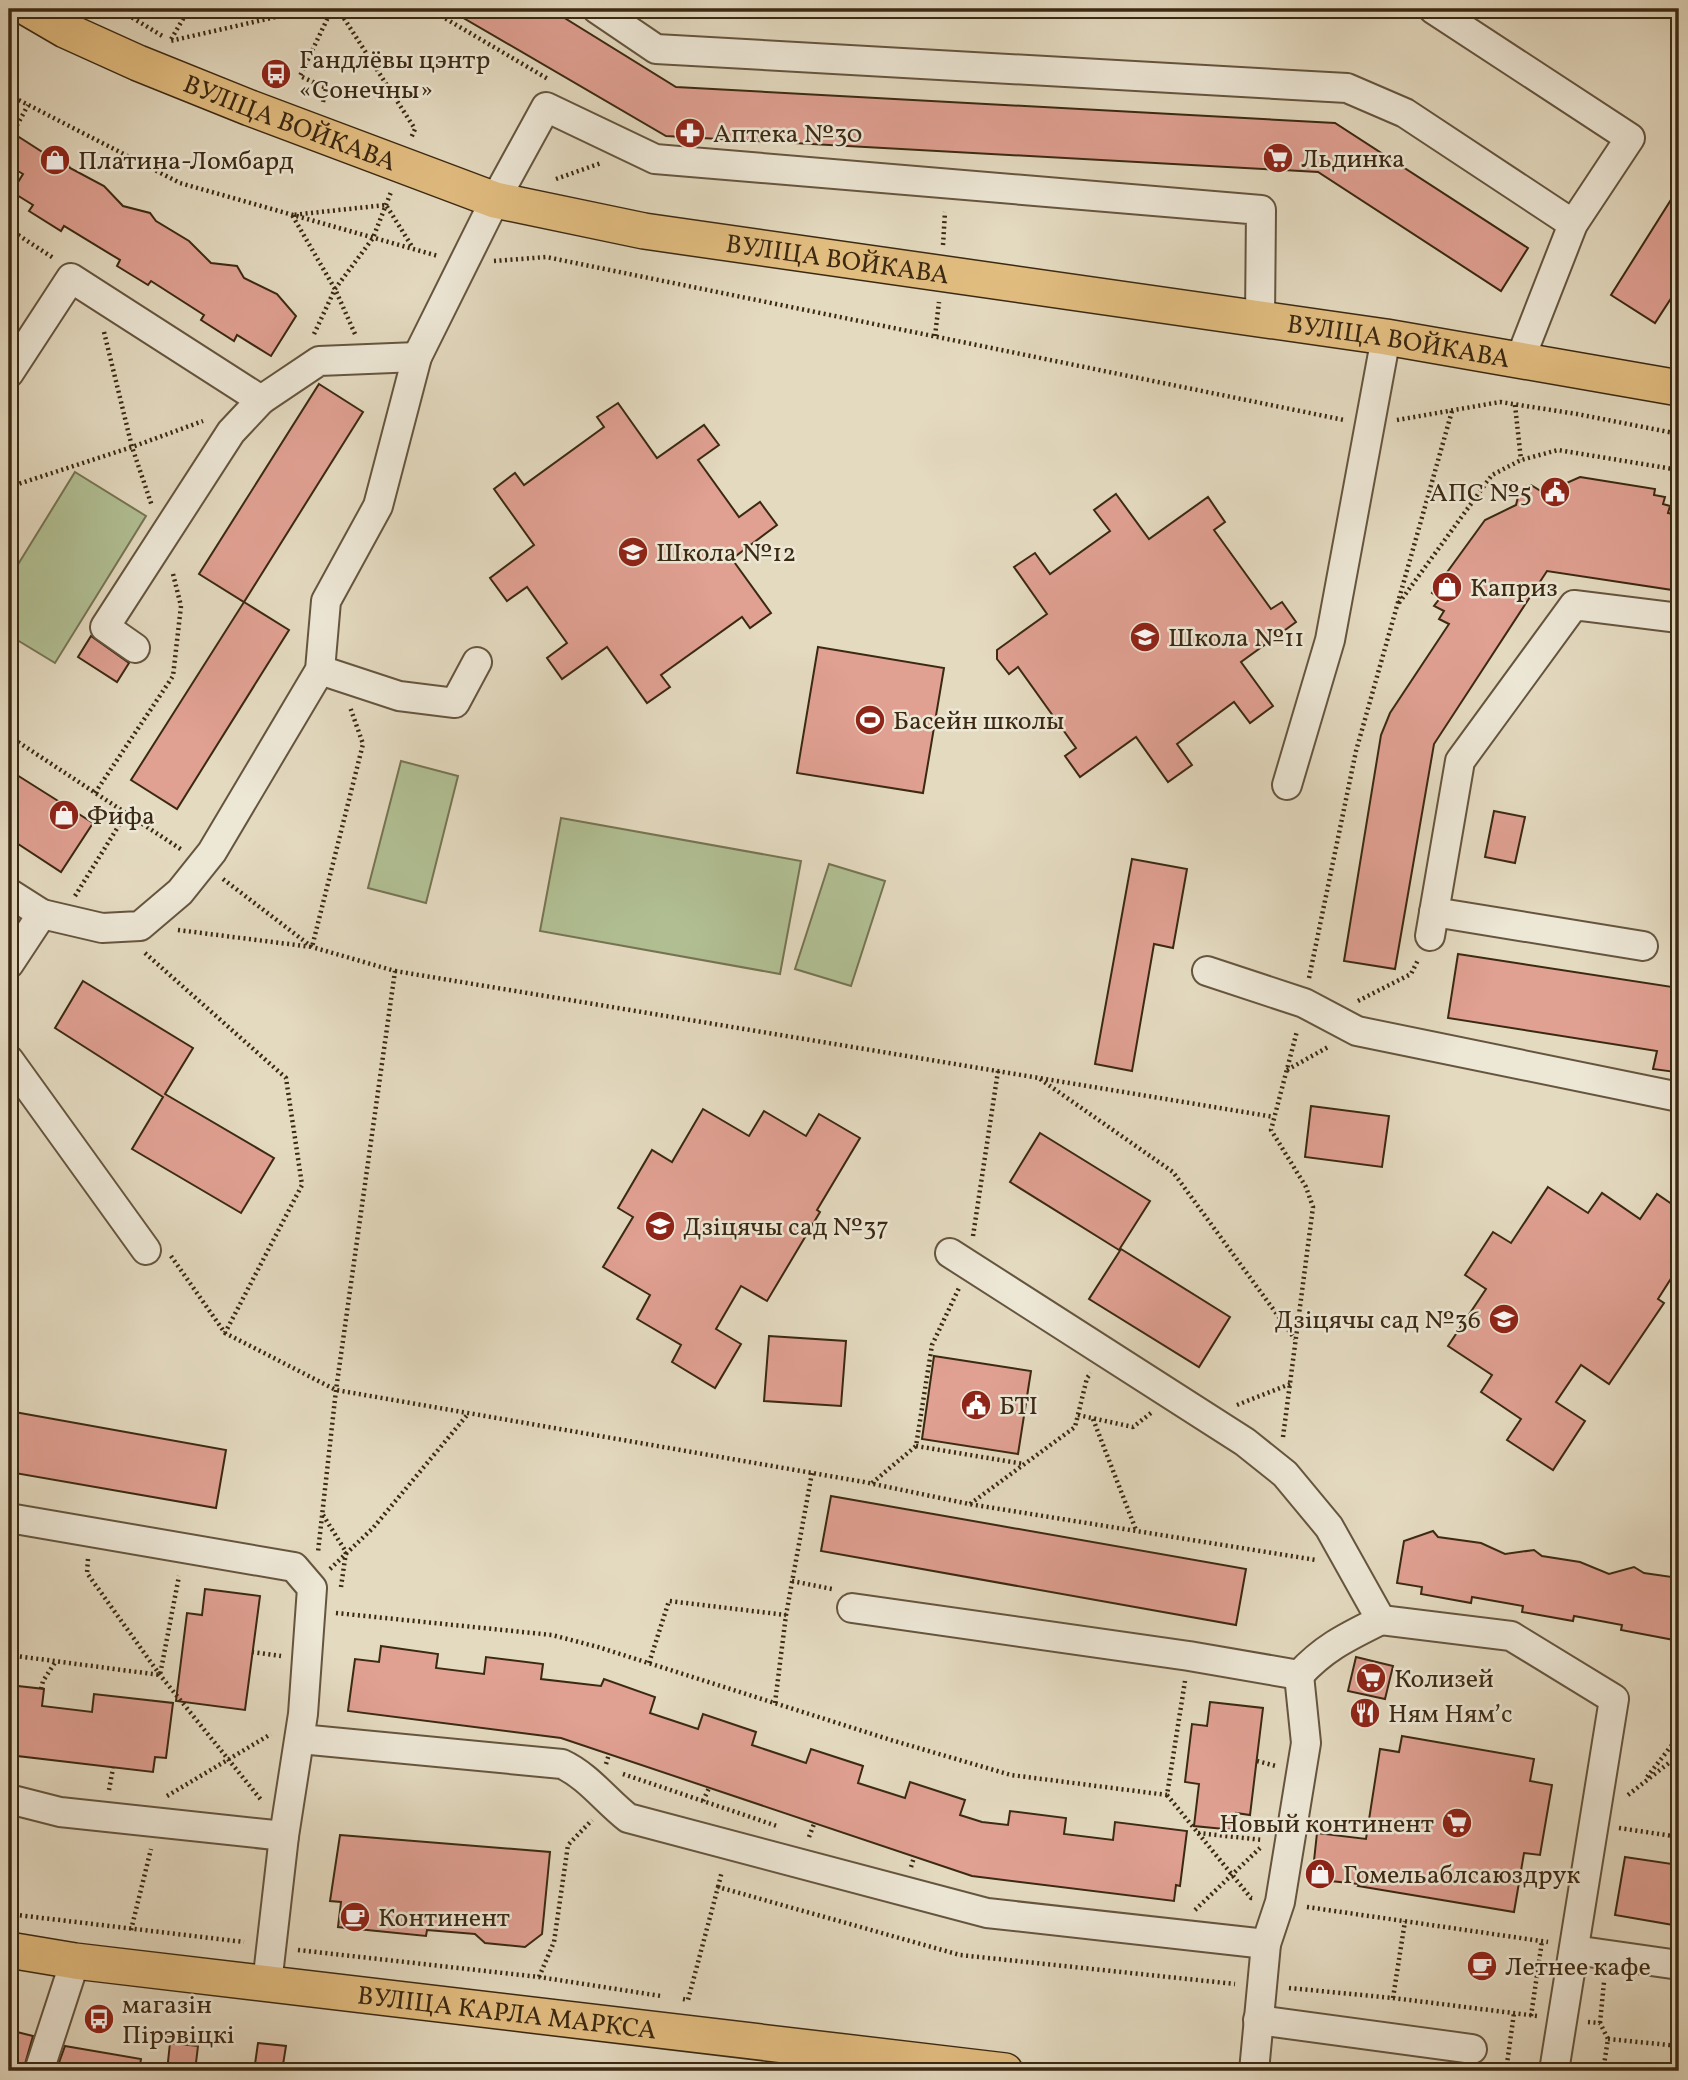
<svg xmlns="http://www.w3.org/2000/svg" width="1688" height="2080" viewBox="0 0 1688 2080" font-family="Vollkorn,serif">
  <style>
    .green { fill: #b1c094; stroke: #767453; stroke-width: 2 }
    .building { fill: #e0a092; stroke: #3b2912; stroke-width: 2 }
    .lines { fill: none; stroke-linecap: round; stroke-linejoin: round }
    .minor-casing { stroke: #65553e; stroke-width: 32 }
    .major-casing { stroke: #3b2912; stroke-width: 38 }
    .path { stroke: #3b2912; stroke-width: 4.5; stroke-dasharray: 2 3.5; stroke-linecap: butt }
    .minor { stroke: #ede7d6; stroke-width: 28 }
    .major { stroke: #e2bd80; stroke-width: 35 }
    .labels { text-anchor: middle; stroke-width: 5; stroke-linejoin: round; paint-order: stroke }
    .poi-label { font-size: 26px; fill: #3b2912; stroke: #ede7d6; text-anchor: start }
    .street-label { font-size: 26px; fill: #3b2912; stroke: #ede7d6 }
  </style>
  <rect width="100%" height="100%" fill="#e4dac0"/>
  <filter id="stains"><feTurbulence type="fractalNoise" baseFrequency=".00286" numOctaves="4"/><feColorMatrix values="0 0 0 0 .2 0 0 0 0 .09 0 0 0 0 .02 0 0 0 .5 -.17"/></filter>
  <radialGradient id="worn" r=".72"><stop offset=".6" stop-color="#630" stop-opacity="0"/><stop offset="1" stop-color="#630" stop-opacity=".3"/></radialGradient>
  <g class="green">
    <path d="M75 472 146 516 55 663 9 635V579Z"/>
    <path d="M401 761 458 776 426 903 368 888Z"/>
    <path d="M561 818 801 861 780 974 540 931Z"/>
    <path d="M829 864 885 881 851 986 795 969Z"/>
  </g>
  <g class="building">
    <path d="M448 9H550L676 87 1335 123 1528 248 1501 291 1318 172 666 136Z"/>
    <path d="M19 137 44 153 64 157 70 168 104 186 123 206 150 213 156 221 189 241 211 263 237 266 244 278 277 294 296 316 271 356 237 335 234 341 201 320 204 315 151 281 148 285 117 266 120 260 64 226 61 231 29 211 33 205 12 192 23 174 9 166V154Z"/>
    <path d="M1679 187V286L1655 323 1611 295Z"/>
    <path d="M319 384 363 412 244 602 199 574Z"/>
    <path d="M618 403 657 458 704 425 719 445 698 460 739 517 760 502 777 525 732 559 771 613 750 628 742 617 661 675 670 687 647 703 607 647 562 679 547 658 567 643 527 587 507 601 490 578 534 545 494 489 515 473 524 485 604 427 597 417Z"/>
    <path d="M1580 477 1655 489 1654 495 1665 497 1663 504 1670 506 1668 513 1677 515 1675 524 1679 525V591L1547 571 1434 744 1395 969 1344 961 1381 735 1390 713 1449 624 1439 619 1444 611 1434 606 1440 598 1432 593 1485 520 1516 505 1520 489 1531 485 1544 493Z"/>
    <path d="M1116 494 1149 539 1208 497 1225 522 1214 530 1271 609 1282 602 1296 622 1241 662 1273 706 1250 723 1234 702 1177 744 1192 765 1168 782 1136 737 1080 777 1065 756 1076 748 1018 667 1009 674 997 659V650L1047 614 1014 567 1035 553 1050 574 1110 531 1094 510Z"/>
    <path d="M244 602 289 630 177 809 131 780Z"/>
    <path d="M91 636 129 663 117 682 78 657Z"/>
    <path d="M818 647 944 668 923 793 797 773Z"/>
    <path d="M9 770 93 823 61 872 9 838Z"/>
    <path d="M1494 811 1525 817 1515 863 1485 857Z"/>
    <path d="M1132 859 1187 869 1173 948 1154 944 1132 1071 1095 1064Z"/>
    <path d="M1458 954 1679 988V1046L1675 1072 1653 1069 1657 1051 1448 1018Z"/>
    <path d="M83 981 193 1048 165 1094 274 1158 241 1213 132 1149 163 1097 55 1028Z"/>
    <path d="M1311 1106 1389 1116 1382 1167 1305 1157Z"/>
    <path d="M703 1109 749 1136 764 1111 806 1136 819 1114 860 1138 817 1210 820 1212 767 1301 741 1286 716 1329 741 1344 715 1388 672 1362 681 1345 637 1319 650 1295 603 1267 633 1217 618 1208 652 1150 672 1162Z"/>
    <path d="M1040 1133 1150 1201 1119 1250 1010 1182Z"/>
    <path d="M1548 1187 1588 1213 1602 1193 1640 1219 1657 1194 1679 1209V1266L1658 1299 1664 1303 1609 1384 1581 1365 1556 1402 1585 1421 1553 1470 1507 1440 1521 1419 1481 1392 1492 1375 1448 1346 1486 1289 1465 1275 1493 1232 1511 1243Z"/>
    <path d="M1121 1249 1230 1317 1199 1367 1089 1299Z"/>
    <path d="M769 1336 846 1341 841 1406 764 1401Z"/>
    <path d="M934 1356 1031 1371 1018 1454 922 1439Z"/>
    <path d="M9 1411 226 1450 216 1508 9 1472Z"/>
    <path d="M831 1496 1246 1569 1236 1625 821 1551Z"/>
    <path d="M1433 1531 1438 1537 1481 1543 1505 1554 1534 1550 1542 1556 1580 1562 1609 1574 1634 1567 1644 1573 1679 1578V1634L1675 1633 1674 1640 1621 1630 1622 1625 1574 1616 1573 1621 1522 1612 1523 1606 1472 1597 1471 1603 1421 1594 1422 1587 1397 1583 1404 1541Z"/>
    <path d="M205 1589 260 1596 245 1710 176 1701 187 1613 202 1615Z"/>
    <path d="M381 1646 438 1654 436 1668 484 1674 486 1657 543 1664 541 1679 601 1686 604 1679 655 1697 650 1713 698 1729 703 1714 756 1732 752 1745 806 1763 811 1749 863 1766 858 1783 905 1798 910 1782 965 1800 960 1815 982 1822 1008 1825 1010 1811 1066 1818 1064 1834 1113 1840 1115 1822 1187 1831 1180 1886 1176 1885 1174 1901 972 1876 561 1738 348 1711 355 1659 379 1662Z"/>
    <path d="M1356 1657 1393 1666 1385 1699 1348 1691Z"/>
    <path d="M9 1685 44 1689 42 1706 92 1712 94 1694 173 1703 166 1758 155 1757 153 1772 9 1755Z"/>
    <path d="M1210 1702 1263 1708 1250 1815 1236 1813 1234 1830 1194 1826 1199 1784 1185 1782 1192 1724 1207 1726Z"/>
    <path d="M1402 1736 1534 1759 1530 1781 1552 1785 1540 1855 1524 1853 1514 1912 1358 1886 1359 1884 1312 1879 1317 1833 1366 1839 1380 1749 1399 1752Z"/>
    <path d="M340 1835 550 1852 542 1934 525 1947 485 1943 475 1934 427 1930 426 1936 338 1927 341 1902 330 1901Z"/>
    <path d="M1625 1857 1679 1865V1926L1615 1915Z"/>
    <path d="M9 2030 33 2036 23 2071H9Z"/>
    <path d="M170 2043 198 2046 195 2071H167Z"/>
    <path d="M258 2043 286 2046 282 2071H254Z"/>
    <path d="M65 2046 141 2059 139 2071H56Z"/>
  </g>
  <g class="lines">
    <g class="minor-casing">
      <g id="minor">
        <path d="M597 9 656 49 1347 88 1405 113 1573 224"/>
        <path d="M1433 9 1630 138 1573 224 1519 362"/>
        <path d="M9 373 71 278 261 400 319 361 417 357"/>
        <path d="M135 648 105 627 231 432 261 400"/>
        <path d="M320 670 399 696 455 703 477 662"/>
        <path d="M1287 785 1330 640 1386 337"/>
        <path d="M9 893 42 914"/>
        <path d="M1434 912 1643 946"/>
        <path d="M1430 936 1460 761 1574 605 1679 618"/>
        <path d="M9 964 42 914 102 928 140 926 180 892 212 852 320 670 326 601 378 506 417 357 495 200 546 107 655 159 1261 210 1260 319"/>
        <path d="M1207 971 1304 1003 1357 1031 1679 1097"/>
        <path d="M9 1060 146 1250"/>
        <path d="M950 1253 1245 1442 1285 1474 1329 1527 1381 1620C1347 1637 1325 1647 1299 1675"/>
        <path d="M9 1518 294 1567 312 1588 303 1714 284 1836 267 1984"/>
        <path d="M852 1608 1189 1656 1299 1675 1306 1743 1280 1902 1266 1944 1254 2071"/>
        <path d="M1381 1620 1511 1636 1614 1699 1554 2071"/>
        <path d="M300 1739 562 1764C588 1776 606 1801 628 1818L987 1913 1266 1944"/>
        <path d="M9 1799 60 1812 284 1836"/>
        <path d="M1574 1950 1679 1965"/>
        <path d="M1258 2020 1472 2049"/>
        <path d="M39 2071 75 1961"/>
      </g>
    </g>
    <g class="major-casing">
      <g id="major">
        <path id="s1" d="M29 9 65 30 138 63 250 108 495 200 644 231 1386 337 1679 388"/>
        <path id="s2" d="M9 1950 75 1961 1005 2071"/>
      </g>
    </g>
    <g class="path">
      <path d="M118 9 164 37"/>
      <path d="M189 9 170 41 311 9"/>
      <path d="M338 9 415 129 411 138"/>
      <path d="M390 9 436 13 439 9"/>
      <path d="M436 13 548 79"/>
      <path d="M9 95 180 183 438 256"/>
      <path d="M323 102 326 88 300 76 332 9"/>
      <path d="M9 140 28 105"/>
      <path d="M556 179 601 163"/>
      <path d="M9 229 55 259"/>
      <path d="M943 245 945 212"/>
      <path d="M494 261 546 257 1344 420"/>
      <path d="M104 332 132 447 152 506"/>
      <path d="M314 334 335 289 373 238 391 192"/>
      <path d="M355 334 335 289 292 215 386 205 413 248"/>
      <path d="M935 336 939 302"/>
      <path d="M1515 405 1521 460"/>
      <path d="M1397 420 1500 402 1577 414 1679 434"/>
      <path d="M9 487 132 447 203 421"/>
      <path d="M1399 603 1492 475 1521 460 1558 450 1679 470"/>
      <path d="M9 736 182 850"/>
      <path d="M95 793 173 676 181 606 173 574"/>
      <path d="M223 879 312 947 395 971 336 1390 318 1552"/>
      <path d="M75 896 126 814"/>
      <path d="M178 930 312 947 363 744 350 707"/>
      <path d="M145 953 286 1078 302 1185 225 1333"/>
      <path d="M395 971 1274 1117"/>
      <path d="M1309 978 1356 751 1452 411"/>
      <path d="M1358 1001 1411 974 1418 960"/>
      <path d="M1287 1070 1328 1047"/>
      <path d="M1040 1079 1173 1172 1295 1339"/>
      <path d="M973 1236 998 1071"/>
      <path d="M171 1256 225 1333 336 1390 864 1482 969 1504 1316 1560"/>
      <path d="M1237 1405 1290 1384"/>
      <path d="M1078 1415 1133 1427 1151 1413"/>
      <path d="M1093 1419 1136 1530"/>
      <path d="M1283 1437 1313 1207 1306 1187 1271 1130 1297 1031"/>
      <path d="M916 1446 1024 1464"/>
      <path d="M872 1483 916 1446 932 1345 959 1288"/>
      <path d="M970 1504 1075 1427 1087 1378 1091 1373"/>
      <path d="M323 1515 346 1552 341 1587"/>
      <path d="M88 1559 87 1573 160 1675 262 1801"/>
      <path d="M330 1569 373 1528 468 1414"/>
      <path d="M792 1581 832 1589"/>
      <path d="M336 1613 552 1635 598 1647 891 1740 1011 1775 1167 1795 1185 1681"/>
      <path d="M252 1652 281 1656"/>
      <path d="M9 1655 160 1675 179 1576"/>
      <path d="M649 1663 669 1601 786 1615"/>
      <path d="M41 1689 43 1681 56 1661"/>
      <path d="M775 1703 786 1615 812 1473"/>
      <path d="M1257 1761 1276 1766"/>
      <path d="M606 1764 609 1754"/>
      <path d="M623 1774 777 1826"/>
      <path d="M1647 1777 1679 1736"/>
      <path d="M109 1790 113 1768"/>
      <path d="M1167 1795 1251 1898H1254"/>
      <path d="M1628 1795 1679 1755"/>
      <path d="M167 1796 271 1734"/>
      <path d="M703 1801 709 1788"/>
      <path d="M1619 1828 1679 1837"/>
      <path d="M1198 1833 1263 1840"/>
      <path d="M809 1837 814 1824"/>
      <path d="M911 1867 914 1857"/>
      <path d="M718 1887 722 1871"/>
      <path d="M1307 1907 1548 1942"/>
      <path d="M1195 1910 1260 1848"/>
      <path d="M9 1914 244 1942"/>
      <path d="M131 1930 151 1849"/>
      <path d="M298 1950 539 1977 661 1996"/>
      <path d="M539 1977 554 1942 568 1845 592 1820"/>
      <path d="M1289 1988 1393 1998 1537 2016"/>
      <path d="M1393 1998 1405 1921"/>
      <path d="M683 1999 688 2000 718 1887 960 1955 1235 1984"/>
      <path d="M1531 2016 1542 1941"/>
      <path d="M1588 2022 1600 2023 1608 2039 1603 2071"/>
      <path d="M1600 2023 1604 1982"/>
      <path d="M1608 2039 1679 2046"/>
      <path d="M1506 2071 1514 2013"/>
    </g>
    <use href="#minor" class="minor"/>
    <use href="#major" class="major"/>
  </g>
  <defs>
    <g id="bus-disc" transform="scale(1.575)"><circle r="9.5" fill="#8f2418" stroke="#ede7d6"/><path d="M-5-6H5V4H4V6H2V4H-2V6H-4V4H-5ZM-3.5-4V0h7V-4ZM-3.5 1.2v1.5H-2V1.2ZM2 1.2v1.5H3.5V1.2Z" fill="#fff"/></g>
    <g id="pharmacy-disc" transform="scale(1.575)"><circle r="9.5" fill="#8f2418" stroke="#ede7d6"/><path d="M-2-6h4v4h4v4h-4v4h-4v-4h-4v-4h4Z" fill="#fff"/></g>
    <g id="supermarket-disc" transform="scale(1.575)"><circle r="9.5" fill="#8f2418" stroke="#ede7d6"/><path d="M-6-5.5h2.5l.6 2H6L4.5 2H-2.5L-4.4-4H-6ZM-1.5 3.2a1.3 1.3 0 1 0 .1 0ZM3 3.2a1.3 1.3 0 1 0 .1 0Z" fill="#fff"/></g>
    <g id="shop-disc" transform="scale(1.575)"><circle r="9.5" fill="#8f2418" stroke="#ede7d6"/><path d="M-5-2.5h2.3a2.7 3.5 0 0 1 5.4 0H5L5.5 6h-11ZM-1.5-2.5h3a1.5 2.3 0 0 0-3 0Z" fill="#fff"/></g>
    <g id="civic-disc" transform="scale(1.575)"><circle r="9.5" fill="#8f2418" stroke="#ede7d6"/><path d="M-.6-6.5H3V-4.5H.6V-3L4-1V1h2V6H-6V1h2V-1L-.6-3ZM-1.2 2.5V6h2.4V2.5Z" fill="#fff"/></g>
    <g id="school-disc" transform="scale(1.575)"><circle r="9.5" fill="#8f2418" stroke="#ede7d6"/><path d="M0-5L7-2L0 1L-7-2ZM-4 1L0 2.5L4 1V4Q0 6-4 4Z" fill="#fff"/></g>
    <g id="stadium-disc" transform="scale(1.575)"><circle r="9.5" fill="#8f2418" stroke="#ede7d6"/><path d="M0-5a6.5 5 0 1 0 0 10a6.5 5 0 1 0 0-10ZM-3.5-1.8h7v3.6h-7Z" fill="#fff"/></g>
    <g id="restaurant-disc" transform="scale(1.575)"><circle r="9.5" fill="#8f2418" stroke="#ede7d6"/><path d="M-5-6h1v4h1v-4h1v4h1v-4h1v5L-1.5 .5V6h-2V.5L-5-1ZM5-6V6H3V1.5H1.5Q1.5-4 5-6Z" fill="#fff"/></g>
    <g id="cafe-disc" transform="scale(1.575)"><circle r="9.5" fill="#8f2418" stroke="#ede7d6"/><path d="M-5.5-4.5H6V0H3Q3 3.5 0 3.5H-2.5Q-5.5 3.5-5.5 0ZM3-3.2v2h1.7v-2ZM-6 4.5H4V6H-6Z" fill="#fff"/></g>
  </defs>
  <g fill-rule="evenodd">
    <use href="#bus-disc" x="276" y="74"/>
    <use href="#pharmacy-disc" x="690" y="133"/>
    <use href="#supermarket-disc" x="1278" y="158"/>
    <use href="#shop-disc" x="55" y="160"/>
    <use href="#civic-disc" x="1555" y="492"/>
    <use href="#school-disc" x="633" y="552"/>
    <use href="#shop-disc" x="1447" y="587"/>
    <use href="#school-disc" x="1145" y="637"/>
    <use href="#stadium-disc" x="870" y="720"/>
    <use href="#shop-disc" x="64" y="815"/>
    <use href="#school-disc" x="660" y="1226"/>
    <use href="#school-disc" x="1504" y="1319"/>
    <use href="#civic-disc" x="976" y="1405"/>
    <use href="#supermarket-disc" x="1371" y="1678"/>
    <use href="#restaurant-disc" x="1365" y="1713"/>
    <use href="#supermarket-disc" x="1457" y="1823"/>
    <use href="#shop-disc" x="1320" y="1874"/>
    <use href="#cafe-disc" x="355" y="1917"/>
    <use href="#cafe-disc" x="1482" y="1966"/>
    <use href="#bus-disc" x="99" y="2019"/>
  </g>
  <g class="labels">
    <g class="poi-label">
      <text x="299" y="68">Гандлёвы цэнтр<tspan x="299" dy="30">«Сонечны»</tspan></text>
      <text x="713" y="142">Аптека №30</text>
      <text x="1301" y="167">Льдинка</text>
      <text x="78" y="169">Платина-Ломбард</text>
      <text x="1532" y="501" text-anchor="end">АПС №5</text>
      <text x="656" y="561">Школа №12</text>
      <text x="1470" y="596">Каприз</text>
      <text x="1168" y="646">Школа №11</text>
      <text x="893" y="729">Басейн школы</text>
      <text x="87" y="824">Фифа</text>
      <text x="683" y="1235">Дзіцячы сад №37</text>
      <text x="1481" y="1328" text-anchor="end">Дзіцячы сад №36</text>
      <text x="999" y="1414">БТІ</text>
      <text x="1394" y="1687">Колизей</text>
      <text x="1388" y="1722">Ням Нямʼс</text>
      <text x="1434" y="1832" text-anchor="end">Новый континент</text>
      <text x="1343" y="1883">Гомельаблсаюздрук</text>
      <text x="378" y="1926">Континент</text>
      <text x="1505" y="1975">Летнее кафе</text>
      <text x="122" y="2013">магазін<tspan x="122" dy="30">Пірэвіцкі</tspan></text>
    </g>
    <g class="street-label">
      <text dy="9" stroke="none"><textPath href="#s1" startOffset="285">ВУЛІЦА ВОЙКАВА</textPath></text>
      <text dy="9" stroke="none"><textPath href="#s1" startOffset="852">ВУЛІЦА ВОЙКАВА</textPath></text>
      <text dy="9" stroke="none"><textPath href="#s1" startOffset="1419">ВУЛІЦА ВОЙКАВА</textPath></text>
      <text dy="9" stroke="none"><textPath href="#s2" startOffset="502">ВУЛІЦА КАРЛА МАРКСА</textPath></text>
    </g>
  </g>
  <rect width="1688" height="2080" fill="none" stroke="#e4dac0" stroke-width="35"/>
  <rect x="10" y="10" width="1667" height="2059" fill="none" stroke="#3b2912" stroke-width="3.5"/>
  <rect x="18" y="18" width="1653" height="2045" fill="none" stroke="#3b2912" stroke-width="2"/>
  <rect width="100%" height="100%" filter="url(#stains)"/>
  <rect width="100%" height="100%" fill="url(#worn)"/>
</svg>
